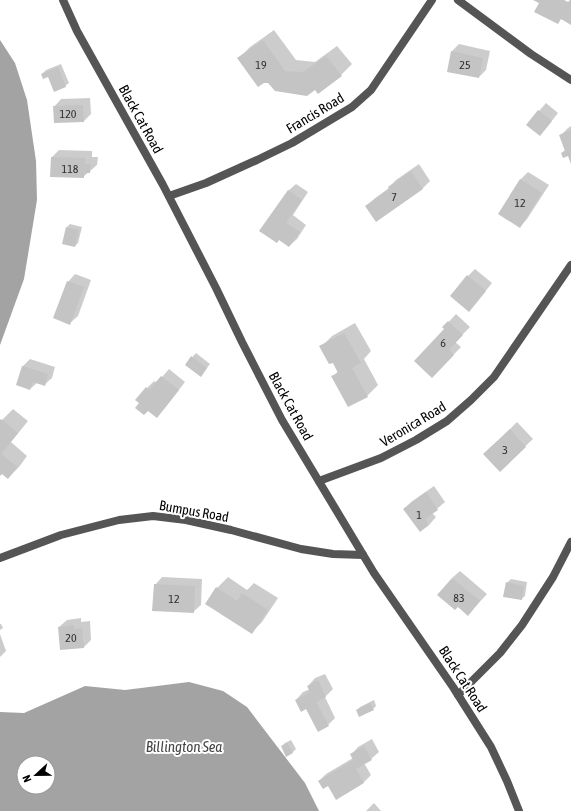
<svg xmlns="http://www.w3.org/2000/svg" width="571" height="811" viewBox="0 0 571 811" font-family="'Asap Condensed',sans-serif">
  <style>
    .water { fill: #a3a3a3; fill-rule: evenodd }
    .shadow { fill: #0003 }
    .building { fill: #c4c4c4 }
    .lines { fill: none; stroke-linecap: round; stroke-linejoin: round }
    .minor { stroke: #555; stroke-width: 8 }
    .tertiary { stroke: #555; stroke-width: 8 }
    .labels { text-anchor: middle; stroke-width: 4; stroke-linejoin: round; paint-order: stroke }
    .number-label { font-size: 12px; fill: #313131 }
    .street-label { font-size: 14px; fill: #000; stroke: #fff }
    .water-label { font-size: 15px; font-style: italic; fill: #444; stroke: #fff }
  </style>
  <rect width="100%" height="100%" fill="#fff"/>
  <g class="water">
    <path d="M0 40 15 63 27 100 36 161 37 200 24 279 0 345Z"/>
    <path d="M189 682 223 691 247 707 305 783 319 811H0V712L24 713 85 686 125 690ZM24 763H48V787H24Z"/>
  </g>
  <g class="shadow">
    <path d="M274 30 296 60 315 62 337 46 352 64 341 75 315 89 268 82 239 58 250 47Z"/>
    <path d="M459 44 490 51 486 70 479 77 452 51Z"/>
    <path d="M61 64 69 83 65 86 49 75 42 74 46 70Z"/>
    <path d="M90 98 91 114 84 121 54 107 61 99Z"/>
    <path d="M546 103 558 113 547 127 527 125 539 111Z"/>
    <path d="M571 126V162L568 155 562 153 566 149 561 135 568 128Z"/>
    <path d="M59 150 92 151V157H98L97 165 83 177 51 176 52 157Z"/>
    <path d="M419 164 430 181 423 188 377 220 367 206 374 199 389 188V187L396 180Z"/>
    <path d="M528 172 549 185 527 219 520 227V180Z"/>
    <path d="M296 184 308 192 293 215 306 225 297 239 289 246 279 239 288 191Z"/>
    <path d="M70 224 82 227 78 243 75 246 67 227Z"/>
    <path d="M475 269 492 283 476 303 468 276Z"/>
    <path d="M75 274 91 280 78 316 70 323 68 282Z"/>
    <path d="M456 314 470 327 455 342 461 347 432 377 445 329 444 327Z"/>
    <path d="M355 323 371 351 364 359 378 385 367 396 333 377 338 371 333 361 321 347 332 336Z"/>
    <path d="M196 353 210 364 204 372 186 364Z"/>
    <path d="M30 359 55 367 52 378 44 385 37 383 30 389 17 385 23 366Z"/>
    <path d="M169 369 185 382 164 409 140 403 147 388 154 381 157 383Z"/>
    <path d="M13 409 28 421 11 442 27 456 19 467 8 478 2 473 0 475V422Z"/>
    <path d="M517 422 533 439 500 470 485 454Z"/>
    <path d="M434 486 445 502 432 513 436 517 429 525 404 509 411 502Z"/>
    <path d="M460 571 487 594 475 607 452 578Z"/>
    <path d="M162 577 202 579 201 605 193 612 155 585Z"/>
    <path d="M228 577 247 590 254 583 278 598 262 622 251 633 217 588Z"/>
    <path d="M511 579 527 582 525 596 521 599 507 583Z"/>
    <path d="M81 618V622L90 621 91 640 84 647 59 627 67 620Z"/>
    <path d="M0 624H1L3 628 0 630Z"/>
    <path d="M0 634 6 651 0 657Z"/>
    <path d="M325 674 333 689 325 697 335 718 328 725 296 700 303 692 310 689 308 686 315 678Z"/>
    <path d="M374 700 376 706 373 709 357 710 360 707Z"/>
    <path d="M372 739 379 752 371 759 364 763 371 775 364 782 336 798 329 785 319 781 326 774 353 758 351 755 358 747Z"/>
    <path d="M291 740 296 749 292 753 282 746 285 743Z"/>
    <path d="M374 803 381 811H366Z"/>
  </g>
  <g class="building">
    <path d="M533 0H564L568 2 570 0H571V25L561 19 558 24 534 12 539 3Z"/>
    <path d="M263 40 285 71 303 72 326 56 342 76 318 94 315 90 307 96 275 91 268 83H264L258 87 237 58Z"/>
    <path d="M451 51 483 58 479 78 447 72Z"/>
    <path d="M58 67 66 87 54 92 48 77 43 79 41 74Z"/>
    <path d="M83 105 84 122 54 123 53 106Z"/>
    <path d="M538 110 552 121 540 136 526 125Z"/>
    <path d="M571 130V164L568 156 563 158 561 153 565 151 559 135Z"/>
    <path d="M51 157 85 158V164H91L90 173H84V178L50 177Z"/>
    <path d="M411 171 423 189 376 222 365 206 389 189 388 187Z"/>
    <path d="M520 179 542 193 520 228 498 214Z"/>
    <path d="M288 190 302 200 286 223 300 232 289 247 279 240 277 243 259 231Z"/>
    <path d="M66 227 79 230 75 247 62 244Z"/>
    <path d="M467 275 486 291 469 312 450 296Z"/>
    <path d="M67 281 84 287 70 325 53 318Z"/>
    <path d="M448 321 463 335 449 350 454 355 432 378 414 361 444 329 442 327Z"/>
    <path d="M344 333 361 363 352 368 368 397 348 407 331 376 338 373 333 363 329 364 319 346Z"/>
    <path d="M191 356 207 368 201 377 185 365Z"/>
    <path d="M22 366 48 374 45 386 33 382 30 390 16 385Z"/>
    <path d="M161 376 179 390 157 418 148 411 144 415 135 408 139 403 135 400 146 387 149 390Z"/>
    <path d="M1 419 18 433 1 454 17 467 8 479 2 474 0 476V420Z"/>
    <path d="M510 429 526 447 500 472 483 454Z"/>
    <path d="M426 492 438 510 425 519 429 525 420 532 403 509Z"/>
    <path d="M452 578 480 601 468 616 458 607 455 610 437 595Z"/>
    <path d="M506 582 524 586 522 600 503 597Z"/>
    <path d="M154 584 195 586 194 613 152 611Z"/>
    <path d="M216 587 237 601 242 593 268 610 252 634 205 604Z"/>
    <path d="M74 625V629L82 628 84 648 60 650 58 627Z"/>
    <path d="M318 680 326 697 316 702 329 726 318 732 306 709 301 712 295 700 310 692 307 686Z"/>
    <path d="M370 703 374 710 359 717 356 710Z"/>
    <path d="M287 743 293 753 286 757 281 746Z"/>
    <path d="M364 746 372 760 356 769 364 783 336 800 328 786 323 789 318 781 353 760 350 754Z"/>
  </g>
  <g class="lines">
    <g class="minor">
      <path d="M458 0 531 54 571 80"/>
      <path d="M169 196 206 183 257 160 292 143 352 107 371 90 432 0"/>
      <path d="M319 481 381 458 416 440 447 421 471 400 494 377 571 265"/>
      <path d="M0 558 61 535 119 520 153 516 186 520 231 530 301 549 333 554 363 555"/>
      <path d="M458 695 500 653 522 625 553 577 571 542"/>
    </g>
    <path class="tertiary" d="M63 0 77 31 163 185 216 288 242 342 282 420 374 573 453 687 491 747 507 781 519 811"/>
  </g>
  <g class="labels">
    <g class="number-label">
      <text x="261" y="69">19</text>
      <text x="465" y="69">25</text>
      <text x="68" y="118">120</text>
      <text x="70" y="173">118</text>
      <text x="394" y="201">7</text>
      <text x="520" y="207">12</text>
      <text x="443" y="347">6</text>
      <text x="505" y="454">3</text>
      <text x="419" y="519">1</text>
      <text x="459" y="602">83</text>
      <text x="174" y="603">12</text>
      <text x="71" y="642">20</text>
    </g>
    <g class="street-label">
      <text transform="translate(315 113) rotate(-31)" y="5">Francis Road</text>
      <text transform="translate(141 119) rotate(61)" y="5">Black Cat Road</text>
      <text transform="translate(291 406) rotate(61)" y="5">Black Cat Road</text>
      <text transform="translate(413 424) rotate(-31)" y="5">Veronica Road</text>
      <text transform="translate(194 511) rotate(10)" y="5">Bumpus Road</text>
      <text transform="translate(463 679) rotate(57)" y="5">Black Cat Road</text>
    </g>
    <g class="water-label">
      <text x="184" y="752">Billington Sea</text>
    </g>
  </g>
  <g transform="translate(36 775) rotate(248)"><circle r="19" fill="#ffffff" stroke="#999999"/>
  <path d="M0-3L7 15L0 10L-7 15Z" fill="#000000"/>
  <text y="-6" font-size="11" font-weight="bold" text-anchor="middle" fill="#000000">N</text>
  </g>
</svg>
